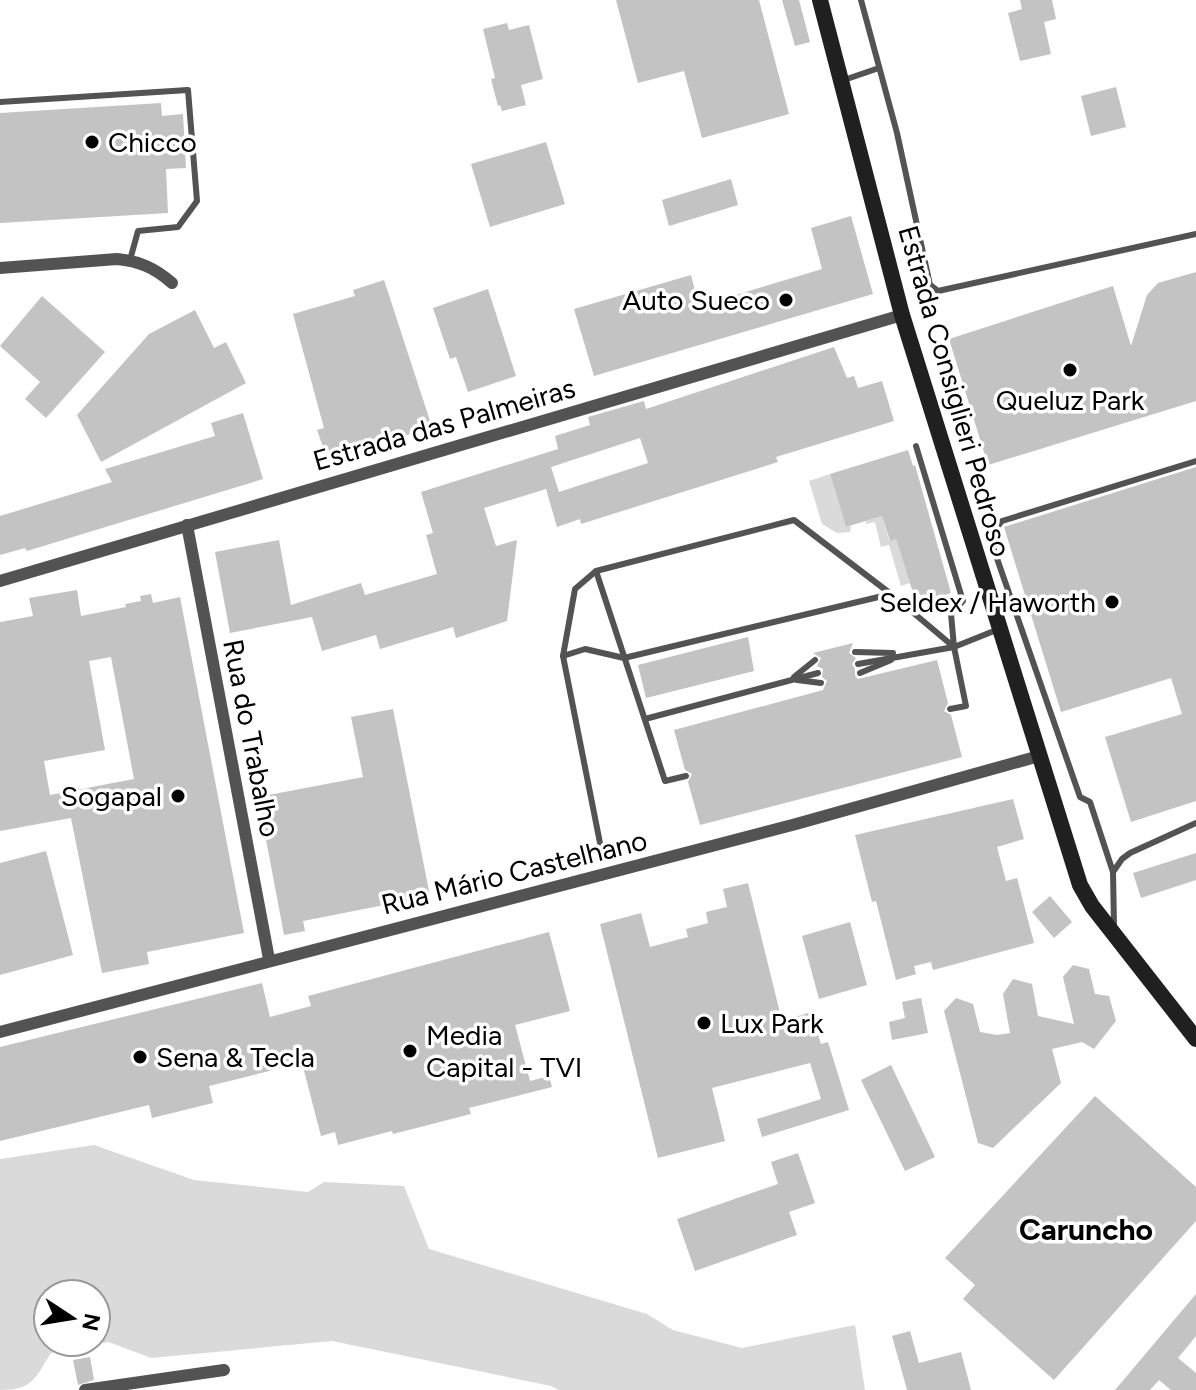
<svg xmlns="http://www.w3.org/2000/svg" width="1196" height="1390" viewBox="0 0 1196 1390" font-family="Figtree,sans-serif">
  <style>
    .green { fill: #dadada; fill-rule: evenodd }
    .building { fill: #c3c3c3; fill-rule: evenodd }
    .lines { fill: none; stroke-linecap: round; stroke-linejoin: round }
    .service { stroke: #535353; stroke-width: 6 }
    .minor { stroke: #535353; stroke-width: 12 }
    .secondary { stroke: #202020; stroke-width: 16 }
    .poi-dot { fill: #000; stroke: #fff; stroke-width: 3 }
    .labels { text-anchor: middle; stroke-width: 7; stroke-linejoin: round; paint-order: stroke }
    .poi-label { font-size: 28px; fill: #000; stroke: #fff; text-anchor: start }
    .street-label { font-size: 28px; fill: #000; stroke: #fff }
    .neighbourhood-label { font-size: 30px; font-weight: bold; fill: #000; stroke: #fff }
  </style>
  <rect width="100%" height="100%" fill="#fff"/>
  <g class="green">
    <path d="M830 474 846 527 851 526 850 532 837 533 822 524 809 481Z"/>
    <path d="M882 516 889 540 896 539 910 583 901 586 889 545 881 547 875 522 866 524V521Z"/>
    <path d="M94 1145 194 1180 308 1192 324 1182 404 1186 429 1249 647 1314 673 1330 742 1348 855 1325 865 1390H559L551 1386 332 1341 151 1358 109 1342 51 1353C35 1378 33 1390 0 1390V1159ZM48 1294H96V1342H48Z"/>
  </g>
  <g class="building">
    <path d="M616 0H759L789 114 702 138 684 71 638 83Z"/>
    <path d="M782 0H799L810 42 795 46Z"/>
    <path d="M1020 0H1052L1056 19 1044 22 1051 54 1020 61 1008 13 1022 9Z"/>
    <path d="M507 23 509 30 529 25 543 79 521 85 526 105 502 111 500 105 498 106 491 79 495 78 483 29Z"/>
    <path d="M1116 87 1126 127 1091 136 1081 96Z"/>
    <path d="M161 103 162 116 183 114 186 168 166 169 168 213 0 223V113Z"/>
    <path d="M546 142 565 204 490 227 471 164Z"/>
    <path d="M731 179 738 205 669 226 662 200Z"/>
    <path d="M851 216 873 294 594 376 574 309 691 275 699 306 822 269 811 228Z"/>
    <path d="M1196 272V401L988 465 949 339 1113 286 1131 346 1147 295 1158 283Z"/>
    <path d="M384 280 432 427 328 461 317 430 324 428 293 314 355 296 353 290Z"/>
    <path d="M488 289 516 376 468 392 456 357 450 359 433 308Z"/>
    <path d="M42 296 105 352 46 418 25 399 40 382 0 346Z"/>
    <path d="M195 310 214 348 226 342 246 383 101 462 77 415 149 334Z"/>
    <path d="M834 347 847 378 854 376 858 388 882 381 894 421 776 457 778 462 581 524 580 519 557 527 546 489 484 508 496 546 517 540 507 621 456 638 453 627 380 649 376 635 322 651 312 617 230 633 215 552 279 540 291 605 361 583 365 595 437 574 426 535 433 533 421 492 558 449 555 436 590 425 588 417 644 401 646 409ZM640 438 648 463 559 492 551 467Z"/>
    <path d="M243 413 263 479 27 551 25 548 0 555V516L112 482 105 469 215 436 211 423Z"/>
    <path d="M908 450 913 466 915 465 951 593 923 602 920 594 914 596 896 539 890 541 882 516 846 527 830 474Z"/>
    <path d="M1196 467V801L1131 822 1105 737 1182 714 1171 678 1061 712 1004 527Z"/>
    <path d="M77 590 81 616 126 607 125 604 141 601 140 596 151 594 153 603 180 597 244 933 147 952 149 964 102 973 71 818 0 831V622L33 616 29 598ZM111 657 134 779 50 795 44 761 105 750 89 661Z"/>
    <path d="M748 637 754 671 646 698 638 665Z"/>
    <path d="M853 643 849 653 856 658 852 664 855 669V676L858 679 937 660 948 703 944 711 951 715 962 757 700 825 688 782 692 774 685 770 674 730 823 690 827 681 822 677 823 669 817 666 821 658 813 653Z"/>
    <path d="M393 709 430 896 303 921 305 931 284 935 258 797 363 777 351 717Z"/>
    <path d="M1013 799 1024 839 997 847 1006 881 1017 878 1034 943 933 970 931 962 914 966 916 974 896 980 876 901 872 902 855 835Z"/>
    <path d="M46 851 73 955 0 975V863Z"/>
    <path d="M1196 853V880L1141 898 1133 873Z"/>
    <path d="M748 883 782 1021 811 1012 821 1044 828 1042 849 1110 762 1137 757 1119 821 1099 810 1063 712 1088 725 1141 658 1158 600 924 641 913 650 947 688 937 686 929 708 923 706 912 727 907 723 889Z"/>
    <path d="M1050 896 1072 922 1054 938 1032 912Z"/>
    <path d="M850 922 867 985 819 999 802 936Z"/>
    <path d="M549 932 570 1011 515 1025 530 1081 549 1076 552 1087 469 1108 471 1114 393 1134 392 1131 338 1145 335 1132 321 1136 302 1063 209 1086 213 1103 152 1118 149 1105 0 1141V1047L262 983 270 1017 311 1006 308 996Z"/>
    <path d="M1073 965 1089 969 1095 994 1109 996 1116 1021 1094 1049 1082 1042 1052 1049 1061 1083 993 1148 978 1143 944 1011 956 998 973 1004 980 1032 997 1035 1010 1033 1003 994 1013 979 1032 984 1038 1016 1074 1024 1063 977Z"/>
    <path d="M921 998 928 1033 892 1040 889 1022 905 1018 902 1002Z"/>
    <path d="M891 1065 935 1157 905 1171 861 1080Z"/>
    <path d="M1095 1096 1196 1187V1221L1054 1380 963 1299 975 1285 945 1258Z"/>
    <path d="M798 1153 815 1203 789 1212 797 1235 695 1271 677 1219 778 1184 771 1162Z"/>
    <path d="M1196 1294V1336L1178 1358 1196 1373V1390H1171L1159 1380 1150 1390H1115Z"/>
    <path d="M910 1331 919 1363 961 1352 971 1390H907L892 1336Z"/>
    <path d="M90 1357 94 1380 78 1385 73 1360Z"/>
  </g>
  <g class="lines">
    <g class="service">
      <path d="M861 0 897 133 930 285 938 291 1196 234"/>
      <path d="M841 81 879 68"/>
      <path d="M0 102 188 90 197 201 178 227 138 231 130 260"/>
      <path d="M916 446 963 601 951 614 954 647 966 706 950 709"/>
      <path d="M596 571 665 781 686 776"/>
      <path d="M855 652 893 653"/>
      <path d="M563 656 585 649 624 658 891 594"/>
      <path d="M858 664 954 647 999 629"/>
      <path d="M860 673 891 660"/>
      <path d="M794 677 815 660"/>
      <path d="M797 680 821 683"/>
      <path d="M645 719 818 673"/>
      <path d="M600 843 563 656 575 589 596 571 794 520 891 594 954 647"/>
      <path d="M1113 872 1122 859 1130 853 1196 823"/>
      <path d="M1114 926 1113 872 1090 802 1080 797 993 547C993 537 994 529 1002 521L1196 461"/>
    </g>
    <g class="minor">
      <path d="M0 268 117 259C139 261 155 268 172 283"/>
      <path d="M187 525 269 959"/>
      <path d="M0 581 902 315"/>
      <path d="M0 1032 796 824 1039 756"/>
      <path d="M85 1390 224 1370"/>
    </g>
    <path class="secondary" d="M820 0 902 315 1080 885 1092 906 1196 1039"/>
  </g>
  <g class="poi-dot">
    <circle cx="92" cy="142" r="8"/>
    <circle cx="786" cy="300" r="8"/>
    <circle cx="1070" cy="370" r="8"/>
    <circle cx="1112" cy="602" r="8"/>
    <circle cx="178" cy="796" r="8"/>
    <circle cx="704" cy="1023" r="8"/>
    <circle cx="410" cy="1051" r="8"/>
    <circle cx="140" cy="1057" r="8"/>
  </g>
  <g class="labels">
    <g class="poi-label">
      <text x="108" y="152">Chicco</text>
      <text x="770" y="310" text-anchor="end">Auto Sueco</text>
      <text x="1070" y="410" text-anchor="middle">Queluz Park</text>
      <text x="1096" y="612" text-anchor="end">Seldex / Haworth</text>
      <text x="162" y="806" text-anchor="end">Sogapal</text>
      <text x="720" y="1033">Lux Park</text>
      <text x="426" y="1045">Media<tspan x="426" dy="32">Capital - TVI</tspan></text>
      <text x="156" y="1067">Sena &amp; Tecla</text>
    </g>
    <g class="street-label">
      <text transform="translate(955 391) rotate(74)" y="10">Estrada Consiglieri Pedroso</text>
      <text transform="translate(444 424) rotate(-16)" y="10">Estrada das Palmeiras</text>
      <text transform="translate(252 738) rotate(79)" y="10">Rua do Trabalho</text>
      <text transform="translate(514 872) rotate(-14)" y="10">Rua Mário Castelhano</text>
    </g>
    <g class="neighbourhood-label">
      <text x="1086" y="1240">Caruncho</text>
    </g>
  </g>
  <g transform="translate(72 1318) rotate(102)"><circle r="38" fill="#ffffff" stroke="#999999" stroke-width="2"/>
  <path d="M0-6L14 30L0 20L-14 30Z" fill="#000000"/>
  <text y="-12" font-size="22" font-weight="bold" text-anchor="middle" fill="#000000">N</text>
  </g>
</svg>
